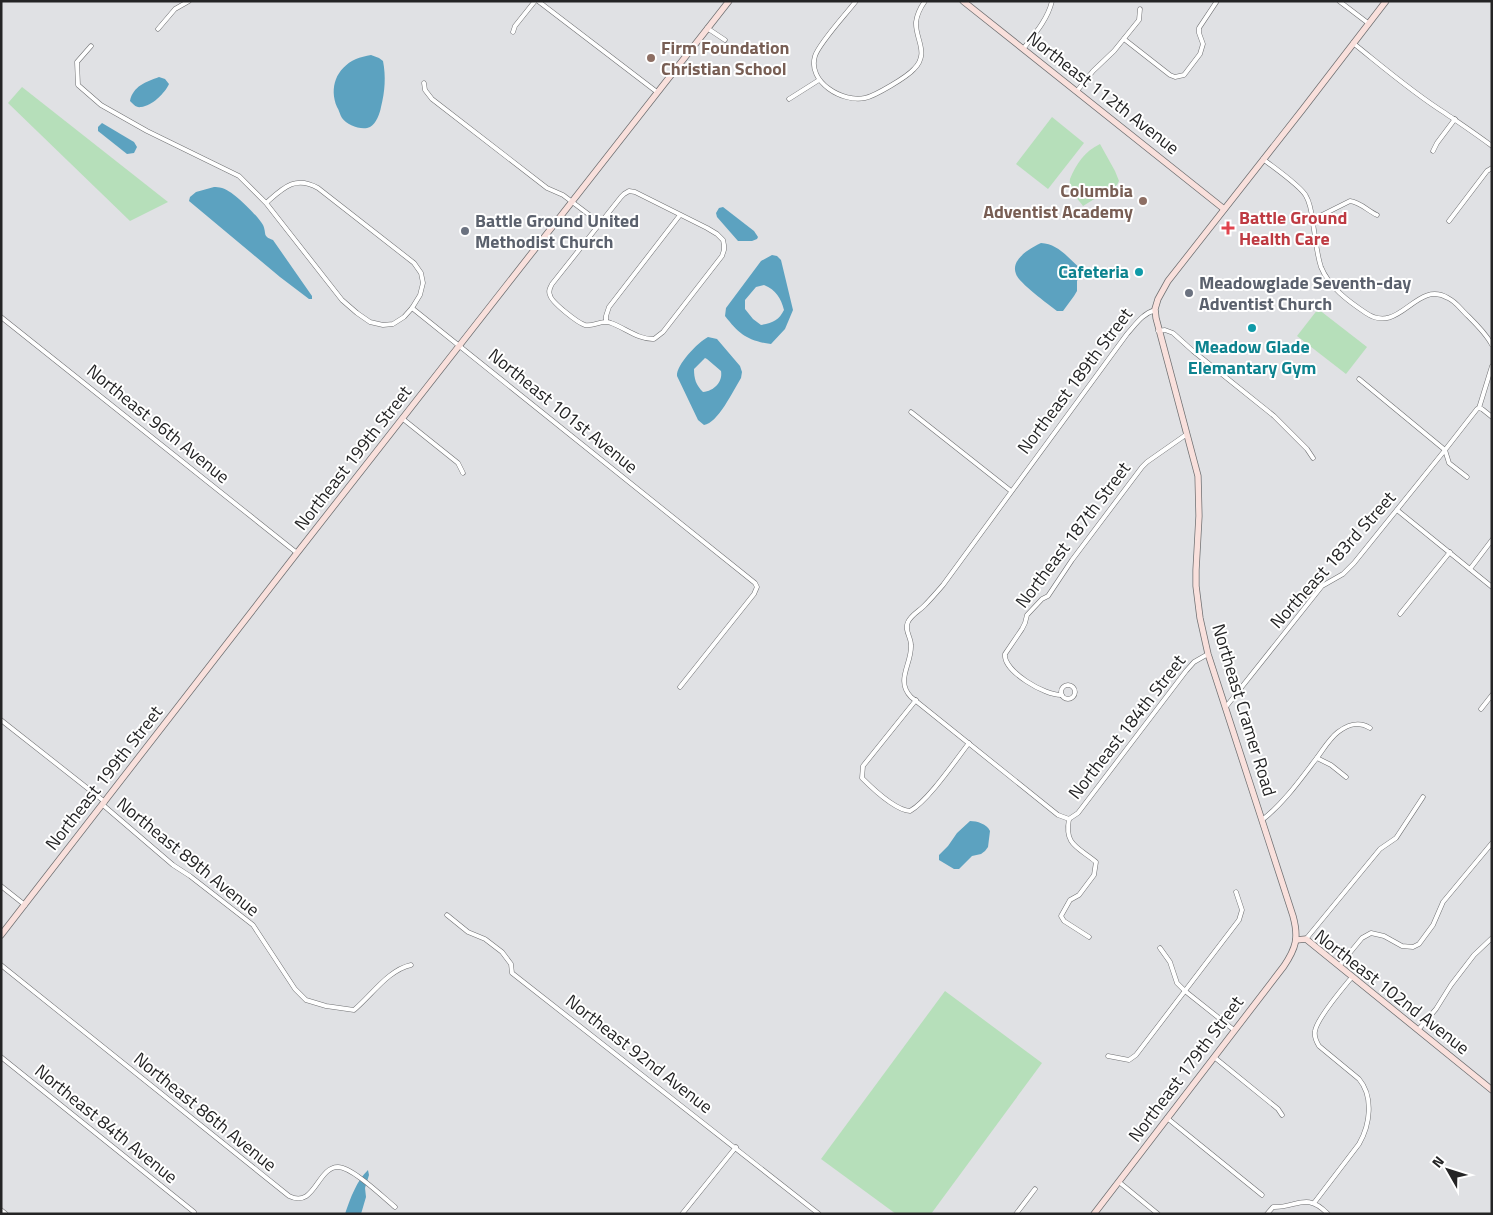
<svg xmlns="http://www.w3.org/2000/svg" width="1493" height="1215" viewBox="0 0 1493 1215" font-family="'Titillium Web',sans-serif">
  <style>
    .green { fill: #b6dfba }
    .water { fill: #5ca2c0; fill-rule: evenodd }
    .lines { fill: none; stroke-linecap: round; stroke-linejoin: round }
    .street-casing { stroke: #707173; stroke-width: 5 }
    .secondary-casing { stroke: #707173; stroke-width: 7 }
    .street { stroke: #fff; stroke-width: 4 }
    .secondary { stroke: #f9e0dc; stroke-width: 5.5 }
    .education-dot { fill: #8d6e63; stroke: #fff; stroke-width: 2 }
    .health-dot { fill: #e0444e; stroke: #fff; stroke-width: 2 }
    .worship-dot { fill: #6b7280; stroke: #fff; stroke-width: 2 }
    .culture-dot { fill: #0f9aa8; stroke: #fff; stroke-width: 2 }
    .labels { text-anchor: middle; stroke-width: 4; stroke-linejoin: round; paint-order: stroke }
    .education-label { font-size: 18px; font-weight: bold; fill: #785e54; stroke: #fff; text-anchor: start }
    .street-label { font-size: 18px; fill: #242425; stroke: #fff }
    .health-label { font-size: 18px; font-weight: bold; fill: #be3a42; stroke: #fff; text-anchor: start }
    .worship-label { font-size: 18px; font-weight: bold; fill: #5b616d; stroke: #fff; text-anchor: start }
    .culture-label { font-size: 18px; font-weight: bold; fill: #0d838f; stroke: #fff; text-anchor: end }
  </style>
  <rect width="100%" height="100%" fill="#e0e1e4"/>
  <g class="green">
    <path d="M22 87 168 202 130 221 8 103Z"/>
    <path d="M1052 117 1084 143 1048 189 1016 164Z"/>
    <path d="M1100 144 1115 171 1119 181 1117 185 1083 206C1077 197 1068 192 1070 179 1076 164 1085 151 1100 144Z"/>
    <path d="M1318 309 1367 347 1346 374 1297 336Z"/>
    <path d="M945 991 1042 1063 931 1214H896L821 1159Z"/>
  </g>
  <g class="water">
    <path d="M371 55 379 58 383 61C386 76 385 92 381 107 380 113 376 124 370 127 362 131 347 125 342 118 340 115 339 110 337 107 329 88 336 68 356 59 360 57 366 56 371 55Z"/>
    <path d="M159 77 165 79 169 84C165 93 152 106 141 107 136 108 133 104 130 101 133 86 146 82 159 77Z"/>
    <path d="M102 123 134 142 137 147 134 153 127 154 98 131V127Z"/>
    <path d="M214 187C216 187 219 187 222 188 232 190 258 216 263 225 267 234 262 236 273 240L312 296V299H309L280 277 189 201 190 197 196 192Z"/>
    <path d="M723 207 754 231 758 237 757 239 752 241H738L717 217 716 213 719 208Z"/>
    <path d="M1041 243C1059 244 1069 259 1082 270L1081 273 1077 281V291L1074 296 1063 311H1057C1048 304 1019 283 1016 274 1010 259 1031 248 1041 243Z"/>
    <path d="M772 255 777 256 781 260 793 310 785 329 771 344C748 341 739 334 725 316L726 308 761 261ZM764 285C776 290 781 298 784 310 779 320 773 323 761 325L753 319 745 309V300L756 287Z"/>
    <path d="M708 337 717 339 740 366 742 372 741 378C733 391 718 423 704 425L698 420 677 376C676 365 698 342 708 337ZM705 358 707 359 721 371C723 382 714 391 703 392 696 385 694 379 694 369Z"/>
    <path d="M970 821C977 821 987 824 990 831L988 847 985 851 981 854 972 856 959 869H954L939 860V855L948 846 957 833Z"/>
    <path d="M368 1170 369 1175 365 1188 366 1197 361 1214H345C350 1199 357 1180 368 1170Z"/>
  </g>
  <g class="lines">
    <g class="street-casing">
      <g id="street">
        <path d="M538 1 657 92"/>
        <path d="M856 1C847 13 819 43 815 56 807 82 843 103 865 98 875 96 907 77 914 69 930 53 915 39 916 22 917 14 920 8 925 1"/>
        <path d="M1339 1 1368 23"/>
        <path d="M707 28 725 40"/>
        <path d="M158 29 175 9 189 1"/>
        <path d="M513 32 515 26 535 1"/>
        <path d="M1124 39 1170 75 1175 77 1184 75 1200 54 1203 44 1199 33V28L1217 1"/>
        <path d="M1353 43C1383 67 1413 93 1445 113 1461 124 1476 134 1492 146"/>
        <path d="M91 46 77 62 78 85 101 105 147 131 239 176 266 203 342 300 357 313 370 322 383 325 393 324 404 317 412 308 420 295 423 283 421 273 414 263 318 188C295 175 283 188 266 203"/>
        <path d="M1023 49C1034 35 1048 19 1052 1"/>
        <path d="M424 83 425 90 432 99 547 188 563 195 600 223"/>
        <path d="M1077 91 1093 71 1114 51 1139 20 1140 9"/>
        <path d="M789 99 819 80"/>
        <path d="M1433 151 1437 143 1455 119"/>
        <path d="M1263 159C1273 167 1301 186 1306 196 1312 206 1312 219 1314 230 1316 242 1317 255 1321 267 1329 287 1348 301 1366 313 1400 336 1416 279 1448 298 1455 301 1460 308 1465 313 1474 322 1486 333 1492 345"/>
        <path d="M629 191 635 192 707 228 717 234 723 240 724 245V250L722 256 663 332 654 339C639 340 625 328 611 323 602 319 594 327 585 325 578 323 551 302 550 295 548 291 550 288 552 284L621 197 624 194Z"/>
        <path d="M1312 220 1350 201C1360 202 1368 211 1377 215"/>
        <path d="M1449 221 1487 171 1492 168"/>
        <path d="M412 308 755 583 757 587 754 594 680 687"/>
        <path d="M1 317 297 553"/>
        <path d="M606 321V316L609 307 680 215"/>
        <path d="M1158 331 1165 330 1173 333 1193 351 1274 416 1307 449 1313 458"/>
        <path d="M1359 379 1445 450 1449 463 1467 477"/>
        <path d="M1479 408 1482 409 1492 417"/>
        <path d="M911 412 1011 491"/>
        <path d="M403 419 458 463 463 473"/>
        <path d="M1397 510 1492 587"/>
        <path d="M1470 569 1492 540"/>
        <path d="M1400 614 1450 552"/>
        <circle cx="1068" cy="692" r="7"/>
        <path d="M1062 695C1045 696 1003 671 1005 654L1022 629 1025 623 1027 615 1042 599 1048 596 1072 560 1142 467 1147 462 1187 434"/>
        <path d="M916 700 863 766 862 778C873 789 895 810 910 811 928 801 955 761 969 743"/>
        <path d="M1225 708 1322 586 1343 574 1354 563 1445 450 1477 409 1479 408 1492 366"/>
        <path d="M1481 709 1492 695"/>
        <path d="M1 720 105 802"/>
        <path d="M1317 758 1331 765 1346 777"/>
        <path d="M103 805 173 865 190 876 253 925 295 989 306 1000 326 1006 354 1010C372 995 388 970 411 965"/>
        <path d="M1069 819 1058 815 911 697C895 680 912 664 911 645 911 637 904 630 908 622 911 615 919 611 924 606 931 599 937 592 943 585L1127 334C1136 324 1142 314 1155 310"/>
        <path d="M1069 819 1078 813 1186 671 1194 662 1208 654"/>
        <path d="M1069 819C1064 845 1078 847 1096 862L1094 875 1079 895 1070 900 1061 916 1064 921 1089 937"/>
        <path d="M1262 820C1283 804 1300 780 1316 759 1323 750 1329 739 1338 732 1349 724 1359 721 1370 728"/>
        <path d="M1 886 25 905"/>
        <path d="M447 915 468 932 485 939 502 952 511 964 512 973 819 1214"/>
        <path d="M1306 939 1380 849 1396 838 1423 797"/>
        <path d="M1160 948 1170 962 1177 983 1185 991 1234 1030"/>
        <path d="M1 965 289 1196C315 1209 317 1167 338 1167 352 1167 383 1197 395 1207"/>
        <path d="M1339 966 1362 938 1371 933 1384 936 1402 946 1413 947 1419 944 1433 925 1443 902 1492 843"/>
        <path d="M1418 1030 1436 1009 1451 985 1474 955 1492 938"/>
        <path d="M1108 1056 1129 1060 1136 1055 1239 920 1242 910 1236 892"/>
        <path d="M1 1057 194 1212"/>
        <path d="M1214 1057 1278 1109 1282 1115"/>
        <path d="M1167 1118 1262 1195"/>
        <path d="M1119 1182 1158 1214"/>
        <path d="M1314 1203 1359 1144C1370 1125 1374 1097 1359 1079L1319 1046C1316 1041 1314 1036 1315 1031 1317 1018 1343 988 1352 977"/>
        <path d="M1 1210 6 1214"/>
        <path d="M682 1214 736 1147"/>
        <path d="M1016 1214 1035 1189"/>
        <path d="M1267 1214 1273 1207C1297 1208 1306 1191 1328 1214"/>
      </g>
    </g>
    <g class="secondary-casing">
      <g id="secondary">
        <path d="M963 1 1224 209"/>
        <path d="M1 935 297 553 729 1"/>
        <path d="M1296 940 1306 939 1492 1090"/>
        <path d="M1094 1214 1284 966C1296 948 1299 938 1293 916L1208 654 1200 618 1196 586V570L1199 516 1198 476 1156 318 1155 309 1158 299 1168 281 1303 109 1386 1"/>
      </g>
    </g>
    <use href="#street" class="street"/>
    <use href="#secondary" class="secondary"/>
  </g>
  <g class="education-dot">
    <circle cx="651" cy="58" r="5"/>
    <circle cx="1143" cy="201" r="5"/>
  </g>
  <path class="health-dot" d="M1225.5 220.5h5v5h5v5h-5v5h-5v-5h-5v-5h5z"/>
  <g class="worship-dot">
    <circle cx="465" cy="231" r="5"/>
    <circle cx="1189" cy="293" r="5"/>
  </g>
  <g class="culture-dot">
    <circle cx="1139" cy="272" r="5"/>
    <circle cx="1252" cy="328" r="5"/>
  </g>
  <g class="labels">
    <g class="education-label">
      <text x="661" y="54">Firm Foundation<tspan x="661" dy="21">Christian School</tspan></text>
      <text x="1133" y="197" text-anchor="end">Columbia<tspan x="1133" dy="21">Adventist Academy</tspan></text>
    </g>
    <g class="street-label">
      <text transform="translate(1103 93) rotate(38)" y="6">Northeast 112th Avenue</text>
      <text transform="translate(1075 381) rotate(-53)" y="6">Northeast 189th Street</text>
      <text transform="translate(563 411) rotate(39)" y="6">Northeast 101st Avenue</text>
      <text transform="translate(158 424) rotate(39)" y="6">Northeast 96th Avenue</text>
      <text transform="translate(353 458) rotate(-52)" y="6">Northeast 199th Street</text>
      <text transform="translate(1073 535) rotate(-53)" y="6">Northeast 187th Street</text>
      <text transform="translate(1333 560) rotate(-48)" y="6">Northeast 183rd Street</text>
      <text transform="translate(1244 710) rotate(73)" y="6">Northeast Cramer Road</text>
      <text transform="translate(1127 727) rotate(-52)" y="6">Northeast 184th Street</text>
      <text transform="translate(104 778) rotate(-52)" y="6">Northeast 199th Street</text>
      <text transform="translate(188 857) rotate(39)" y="6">Northeast 89th Avenue</text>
      <text transform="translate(1392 992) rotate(38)" y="6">Northeast 102nd Avenue</text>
      <text transform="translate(639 1054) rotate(38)" y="6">Northeast 92nd Avenue</text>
      <text transform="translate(1186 1069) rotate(-53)" y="6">Northeast 179th Street</text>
      <text transform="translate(205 1112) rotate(39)" y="6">Northeast 86th Avenue</text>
      <text transform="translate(106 1124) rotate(39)" y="6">Northeast 84th Avenue</text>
    </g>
    <g class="health-label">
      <text x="1239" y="224">Battle Ground<tspan x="1239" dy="21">Health Care</tspan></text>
    </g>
    <g class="worship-label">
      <text x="475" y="227">Battle Ground United<tspan x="475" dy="21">Methodist Church</tspan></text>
      <text x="1199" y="289">Meadowglade Seventh-day<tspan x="1199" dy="21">Adventist Church</tspan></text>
    </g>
    <g class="culture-label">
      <text x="1129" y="278">Cafeteria</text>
      <text x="1252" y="353" text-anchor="middle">Meadow Glade<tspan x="1252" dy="21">Elemantary Gym</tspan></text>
    </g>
  </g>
  <rect width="1493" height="1215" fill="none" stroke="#242425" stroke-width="5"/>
  <g transform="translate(1448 1170) rotate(309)" stroke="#ffffff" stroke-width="4" paint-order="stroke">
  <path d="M0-4L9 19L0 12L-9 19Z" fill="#242425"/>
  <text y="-8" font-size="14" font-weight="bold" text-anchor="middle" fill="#242425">N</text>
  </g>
</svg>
